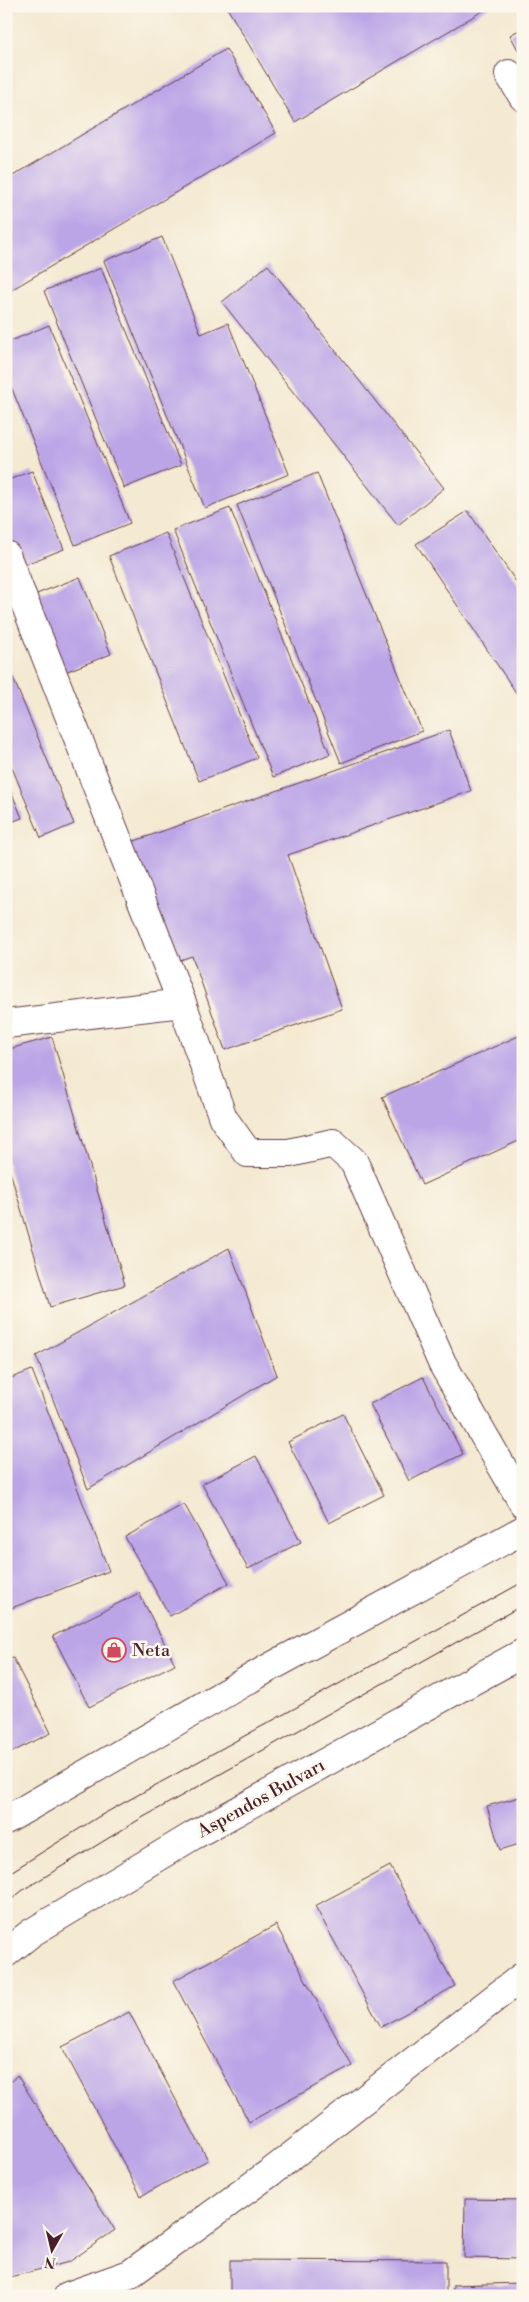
<svg xmlns="http://www.w3.org/2000/svg" width="529" height="2302" viewBox="0 0 529 2302" font-family="'Libre Bodoni',serif">
  <style>
    .building { fill: #bca5e7 }
    .lines { fill: none; stroke-linecap: round; stroke-linejoin: round }
    .street-casing { stroke: #643d44; stroke-width: 30 }
    .primary-casing { stroke: #643d44; stroke-width: 30 }
    .street { stroke: #fff; stroke-width: 28 }
    .primary { stroke: #fff; stroke-width: 28 }
    .tram { stroke: #4a1f2b; stroke-width: 1 }
    .labels { text-anchor: middle; stroke-width: 5; stroke-linejoin: round; paint-order: stroke }
    .poi-label { font-size: 18px; fill: #4a1f2b; stroke: #fbf7ec; text-anchor: start }
    .street-label { font-size: 18px; fill: #4a1f2b; stroke: #fbf7ec }
  </style>
  <rect width="100%" height="100%" fill="#fbf7ec"/>
  <filter id="ink" filterUnits="userSpaceOnUse"><feTurbulence type="fractalNoise" baseFrequency=".02" numOctaves="2"/><feDisplacementMap in="SourceGraphic" scale="10" xChannelSelector="R" yChannelSelector="G"/><feConvolveMatrix kernelMatrix="1 2 1 2 8 2 1 2 1" color-interpolation-filters="sRGB"/></filter>
  <filter id="wash" filterUnits="userSpaceOnUse"><feTurbulence type="fractalNoise" baseFrequency=".0096" numOctaves="4" result="noise"/><feDisplacementMap in="SourceGraphic" scale="20" xChannelSelector="R" yChannelSelector="G"/><feGaussianBlur stdDeviation="1.12" result="paint"/><feColorMatrix in="noise" values="0 0 0 0 0 0 0 0 0 0 0 0 0 0 0 0 0 1.4 0 .05"/><feComposite in="paint" operator="in"/></filter>
  <g filter="url(#wash)">
    <rect width="100%" height="100%" fill="#f4e9d1"/>
    <g id="blocks">
      <g class="building">
        <path d="M226 6H491L295 122Z"/>
        <path d="M523 28V59L510 35Z"/>
        <path d="M226 49 276 133 6 293V180Z"/>
        <path d="M162 237 201 334 228 323 289 474 205 508 104 261Z"/>
        <path d="M268 265 444 488 398 525 222 302Z"/>
        <path d="M101 268 181 465 124 488 44 291Z"/>
        <path d="M49 325 130 523 75 545 6 374V343Z"/>
        <path d="M32 471 64 549 13 569 6 552V481Z"/>
        <path d="M317 473 422 731 341 763 237 505Z"/>
        <path d="M230 508 330 754 273 777 173 530Z"/>
        <path d="M468 511 523 592V703L416 544Z"/>
        <path d="M166 533 257 758 199 781 109 556Z"/>
        <path d="M80 577 111 654 60 674 29 597Z"/>
        <path d="M6 661 74 824 41 838 6 753Z"/>
        <path d="M449 730 471 791 288 855 342 1009 225 1050 192 956 168 964 126 844Z"/>
        <path d="M6 779 22 818 6 824Z"/>
        <path d="M523 1034V1139L422 1185 382 1097Z"/>
        <path d="M52 1037 125 1285 50 1307 6 1158V1050Z"/>
        <path d="M229 1248 277 1375 88 1489 36 1356Z"/>
        <path d="M32 1370 109 1571 6 1610V1380Z"/>
        <path d="M423 1377 463 1454 409 1481 370 1404Z"/>
        <path d="M343 1414 384 1495 329 1523 288 1442Z"/>
        <path d="M256 1456 301 1542 248 1569 202 1484Z"/>
        <path d="M184 1504 229 1583 170 1616 125 1537Z"/>
        <path d="M139 1593 175 1664 89 1707 53 1636Z"/>
        <path d="M13 1658 51 1733 8 1754 6 1751V1661Z"/>
        <path d="M523 1796V1843L500 1850 487 1806Z"/>
        <path d="M390 1866 455 1986 381 2027 315 1906Z"/>
        <path d="M276 1925 352 2066 249 2122 173 1981Z"/>
        <path d="M129 2012 208 2160 141 2196 62 2047Z"/>
        <path d="M17 2075 115 2230 69 2262 6 2278V2087Z"/>
        <path d="M465 2199 523 2200V2259L464 2258Z"/>
        <path d="M230 2260 446 2261V2296H230Z"/>
        <path d="M523 2283V2296H453V2285Z"/>
      </g>
    </g>
  </g>
  <g filter="url(#ink)">
    <use href="#blocks" fill-opacity="0" stroke="#643d44" stroke-width="1"/>
    <g class="lines">
      <g class="street-casing">
        <g id="street">
          <path d="M509 74 523 97"/>
          <path d="M6 555 182 1003"/>
          <path d="M6 1024 182 1003 223 1118 248 1153H289L333 1143 354 1162 442 1363 523 1503"/>
          <path d="M68 2296 130 2274 271 2172 523 1976"/>
        </g>
      </g>
      <g class="primary-casing">
        <g id="primary">
          <path d="M6 1820 265 1670 523 1530"/>
          <path d="M6 1953 31 1933 194 1835 523 1653"/>
        </g>
      </g>
      <use href="#street" class="street"/>
      <use href="#primary" class="primary"/>
      <g class="tram">
        <path d="M6 1875 98 1817 523 1582"/>
        <path d="M6 1904 23 1890 140 1819 523 1605"/>
      </g>
    </g>
  </g>
  <defs>
    <g id="shop-ring" transform="scale(1.25)"><circle r="9.5" fill="#fbf7ec" stroke="#d1495b" stroke-width="1.5"/><path d="M-5-2.5h2.3a2.7 3.5 0 0 1 5.4 0H5L5.5 6h-11ZM-1.5-2.5h3a1.5 2.3 0 0 0-3 0Z" fill="#d1495b"/></g>
  </defs>
  <g fill-rule="evenodd">
    <use href="#shop-ring" x="114" y="1650"/>
  </g>
  <g class="labels">
    <g class="poi-label">
      <text x="132" y="1656">Neta</text>
    </g>
    <g class="street-label">
      <text transform="translate(261 1798) rotate(-29)" y="6">Aspendos Bulvarı</text>
    </g>
  </g>
  <rect width="529" height="2302" fill="none" stroke="#fbf7ec" stroke-width="25"/>
  <g transform="translate(52 2250) rotate(188)" stroke="#fbf7ec" stroke-width="4" paint-order="stroke">
  <path d="M0-4L9 19L0 12L-9 19Z" fill="#4a1f2b"/>
  <text y="-8" font-size="14" font-weight="bold" text-anchor="middle" fill="#4a1f2b">N</text>
  </g>
</svg>
